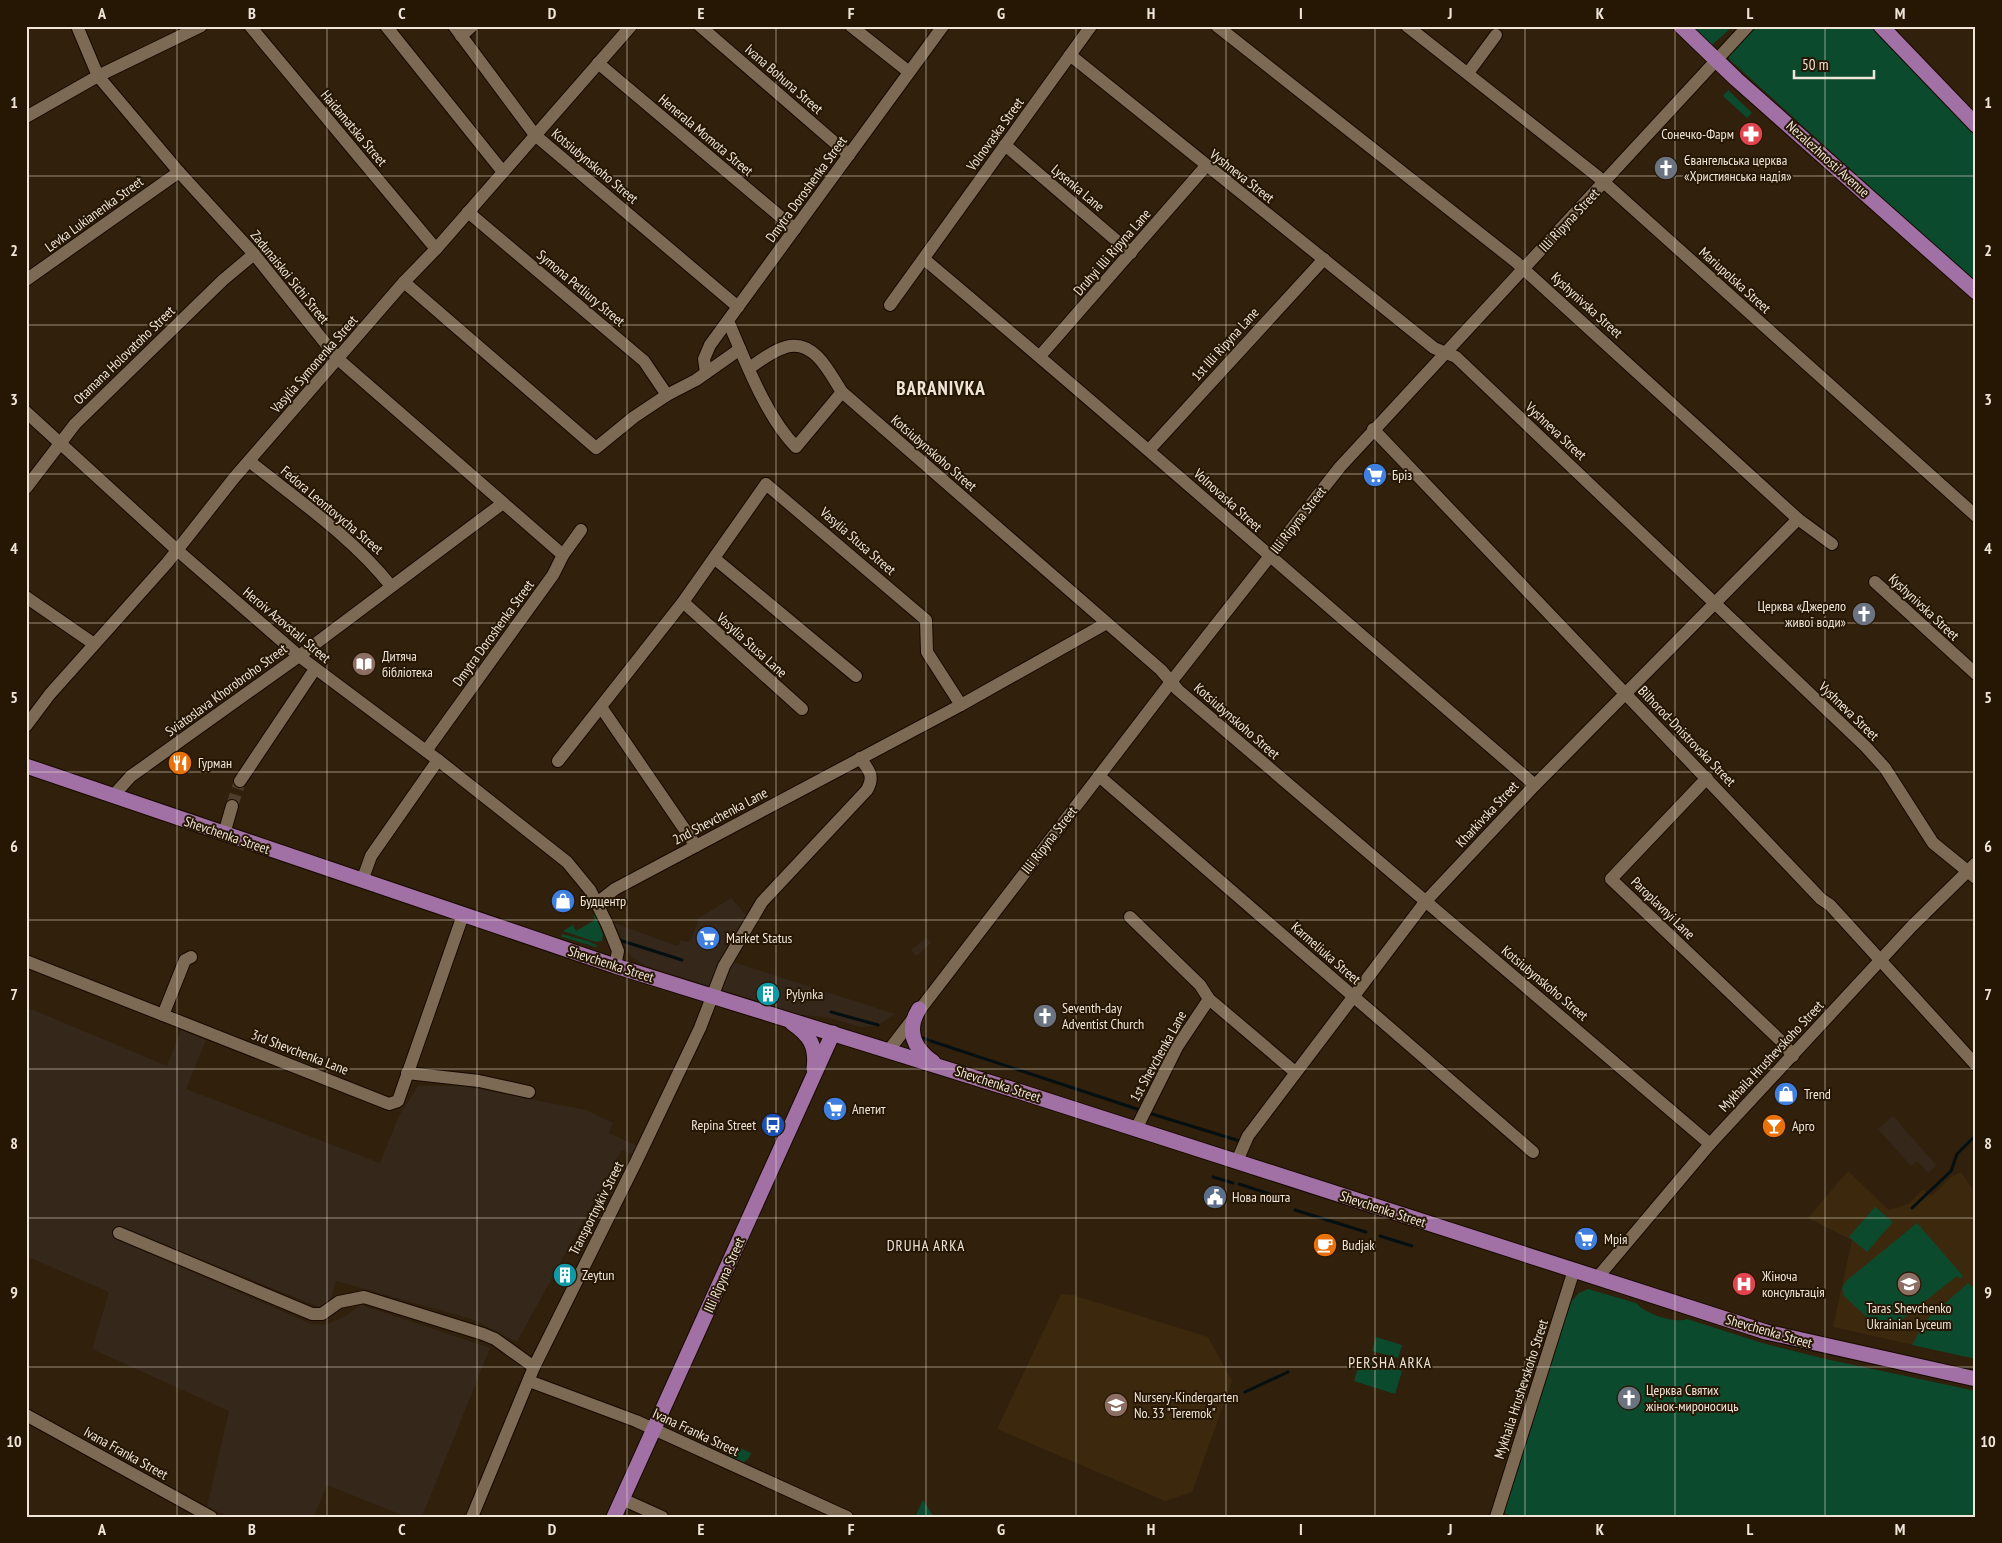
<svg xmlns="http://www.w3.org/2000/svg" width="2002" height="1543" viewBox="0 0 2002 1543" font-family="'PT Sans Narrow',sans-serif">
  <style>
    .commercial { fill: #36271b }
    .built { fill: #3c280d }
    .green { fill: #0c4a2d }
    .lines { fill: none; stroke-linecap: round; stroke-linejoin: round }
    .stream { stroke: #040f12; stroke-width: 3 }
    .minor-tunnel { stroke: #4d3e2b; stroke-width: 12; stroke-dasharray: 12 6; stroke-linecap: butt }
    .minor-casing { stroke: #170900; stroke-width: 14 }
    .major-casing { stroke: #170900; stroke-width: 17 }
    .minor { stroke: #7d6a54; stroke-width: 12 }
    .major { stroke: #a170a4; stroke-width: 15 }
    .grid { fill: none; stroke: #f0e5d9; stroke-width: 1; stroke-opacity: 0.55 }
    .labels { text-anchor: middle; stroke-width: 4; stroke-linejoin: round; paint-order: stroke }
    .street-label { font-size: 14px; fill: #f0e5d9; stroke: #261604 }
    .poi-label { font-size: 14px; fill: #f0e5d9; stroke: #261604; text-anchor: start }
    .neighbourhood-label { font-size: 15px; letter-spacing: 1px; fill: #f0e5d9; stroke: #261604 }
    .district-label { font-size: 19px; font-weight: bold; letter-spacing: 1px; fill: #f0e5d9; stroke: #261604 }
    .neatline { fill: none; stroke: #f0e5d9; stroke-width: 2 }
    .grid-label { font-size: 16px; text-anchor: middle; font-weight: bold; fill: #f0e5d9 }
  </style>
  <rect width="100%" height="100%" fill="#30200c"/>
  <g class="commercial">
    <path d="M731 898 747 916 725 954 736 963 895 1014 876 1026 860 1027 830 1018 796 1014 647 966 631 957 614 923 678 946 681 940 688 942 691 940 699 918Z"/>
    <path d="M926 938 931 943 916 956 911 950Z"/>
    <path d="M26 1007 167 1066 181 1030 206 1040 186 1089 380 1163 398 1118 418 1086H464L586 1110 613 1123 609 1133 640 1147 636 1156 622 1150 517 1342 472 1319 336 1281 330 1302 319 1307 128 1230 124 1242 311 1324 326 1325 347 1315 361 1305 490 1348 422 1517H407L327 1485 314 1517H230L207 1507 229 1411 92 1349 109 1292 26 1256Z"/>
    <path d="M1893 1116 1936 1165 1928 1173 1917 1161 1911 1166 1878 1129Z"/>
  </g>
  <g class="built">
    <path d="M1848 1171 1889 1210 1908 1204 1923 1190 1932 1196 1952 1176 1961 1172 1972 1188 1976 1186V1359L1833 1327 1852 1240 1808 1218Z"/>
    <path d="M1061 1294 1073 1295 1208 1337 1232 1381 1192 1492 1165 1501 997 1429Z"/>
  </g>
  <g class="green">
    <path d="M1688 26H1733L1712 45Z"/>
    <path d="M1754 26H1871L1976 135V283L1730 60 1728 55Z"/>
    <path d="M1728 90 1752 113 1747 118 1723 96Z"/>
    <path d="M595 915 603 934 602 941 596 942 563 931 573 925 576 931 595 920 593 916Z"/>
    <path d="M561 934 588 941 598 946 596 947 562 937Z"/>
    <path d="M1875 1207 1893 1222 1867 1252 1849 1237Z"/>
    <path d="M1917 1223 1963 1276 1960 1279 1957 1276 1891 1328 1880 1329 1844 1296 1842 1288 1846 1281Z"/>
    <path d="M1968 1283 1976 1289V1359L1912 1345 1925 1321Z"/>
    <path d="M1588 1289 1636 1303C1644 1313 1674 1324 1687 1319L1762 1343 1821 1358 1976 1391V1517H1509V1515L1502 1512 1569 1304 1579 1293Z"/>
    <path d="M1376 1337 1402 1345 1398 1358 1372 1351Z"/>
    <path d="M1361 1358 1402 1371 1395 1394 1354 1381Z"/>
    <path d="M733 1445 751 1453 748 1459 741 1464 729 1457Z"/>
    <path d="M923 1500 934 1517H915Z"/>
  </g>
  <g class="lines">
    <g class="stream">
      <path d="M616 939 682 960"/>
      <path d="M831 1012 878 1025"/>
      <path d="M920 1037 928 1040"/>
      <path d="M931 1041 1137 1109"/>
      <path d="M1152 1114 1243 1142"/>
      <path d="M1213 1177 1233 1183"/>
      <path d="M1239 1184 1276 1196"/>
      <path d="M1912 1208 1951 1171 1957 1154 1973 1138"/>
      <path d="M1295 1210 1366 1232"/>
      <path d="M1380 1236 1412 1246"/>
      <path d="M1245 1392 1288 1372"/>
    </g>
    <path class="minor-tunnel" d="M232 806 240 781"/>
    <g class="minor-casing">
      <g id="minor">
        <path d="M77 26 98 76 179 172 254 254 338 359 563 555"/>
        <path d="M250 26 436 249"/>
        <path d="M386 26 503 172"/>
        <path d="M454 26 535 135 738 307"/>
        <path d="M700 26 849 155"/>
        <path d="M851 26 909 72"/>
        <path d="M1217 26 1516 262 1798 519 1832 544"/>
        <path d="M1407 26 1597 176 1976 516"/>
        <path d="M461 36 472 26"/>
        <path d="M1070 55 1434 348 1456 357 1866 747 1885 768 1933 843 1976 878"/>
        <path d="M598 63 795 229"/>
        <path d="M1468 73 1496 35"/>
        <path d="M26 117 98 76 201 26"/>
        <path d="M1005 145 1131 253"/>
        <path d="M468 212 644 361 667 395"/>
        <path d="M924 259C1130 432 1331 610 1535 785"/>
        <path d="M26 280 179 172"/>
        <path d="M404 282 596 448 634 417 667 395 696 380 740 349"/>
        <path d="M890 305 1091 26"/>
        <path d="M728 321C745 360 766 417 796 447L842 392"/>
        <path d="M1040 356 1206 166"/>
        <path d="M749 368C760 361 776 348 790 346 816 342 830 374 842 392L1161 670 1178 690 1710 1144"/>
        <path d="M706 373 704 359 710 345 943 26"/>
        <path d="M26 412 177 550 299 656 438 760 567 862 590 890 607 924 618 951 615 966"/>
        <path d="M1373 429 1821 899 1830 905 1976 1065"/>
        <path d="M1149 450 1324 259"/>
        <path d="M249 461C298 500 352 537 391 586"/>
        <path d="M26 488 75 424 223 280 254 254"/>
        <path d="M714 558 856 676"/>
        <path d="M1875 582 1976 674"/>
        <path d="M26 597 94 644"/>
        <path d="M683 602 802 709"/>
        <path d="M601 707 696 846"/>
        <path d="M26 726 50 694 167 563 234 478 404 282 436 249 631 26"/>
        <path d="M426 751 553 575 563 555 581 530"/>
        <path d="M558 761 683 602 766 484 926 620 927 652 961 705"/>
        <path d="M1099 776 1533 1152"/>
        <path d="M1707 778 1611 879 1783 1043 1793 1056"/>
        <path d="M240 781 315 669"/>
        <path d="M113 796 131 776 299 656 503 503"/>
        <path d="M224 834 232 806"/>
        <path d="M362 881 371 856 438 760"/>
        <path d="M597 903 615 889 961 705 1105 624"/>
        <path d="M1130 917 1200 985 1209 999 1295 1072"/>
        <path d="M26 961 389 1104 398 1101 463 915"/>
        <path d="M163 1015 185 960 191 957"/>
        <path d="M889 1050 1171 682 1340 467 1748 26"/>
        <path d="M407 1073 479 1081 529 1092"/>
        <path d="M1136 1129 1177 1047 1209 999"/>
        <path d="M1237 1161 1248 1136 1425 902 1535 785 1798 519"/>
        <path d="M119 1233 312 1314H322L339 1302 364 1297 483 1334 495 1339 534 1367"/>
        <path d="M1597 1278 1710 1144 1912 926 1976 863"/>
        <path d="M529 1381 636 1421 847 1517"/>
        <path d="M26 1415 211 1517"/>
        <path d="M622 1499 662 1517"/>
        <path d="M472 1517 534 1367 637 1160 700 1028 724 966 762 902 867 790C875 776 869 770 860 758"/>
        <path d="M1496 1517 1574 1270"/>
      </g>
    </g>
    <g class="major-casing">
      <g id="major">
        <path d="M1681 26 1736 79 1976 292"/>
        <path d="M1881 26 1976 125"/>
        <path d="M26 766 615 966 1021 1092 1766 1332 1976 1379"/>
        <path d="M919 1009C906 1030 913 1048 933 1062"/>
        <path d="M792 1023C810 1035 817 1047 814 1069"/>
        <path d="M614 1517 833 1033"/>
      </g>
    </g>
    <use href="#minor" class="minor"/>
    <use href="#major" class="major"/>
  </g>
  <path class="grid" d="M177 26V1517M327 26V1517M477 26V1517M627 26V1517M776 26V1517M926 26V1517M1076 26V1517M1226 26V1517M1375 26V1517M1525 26V1517M1675 26V1517M1825 26V1517M26 176H1976M26 325H1976M26 474H1976M26 623H1976M26 772H1976M26 920H1976M26 1069H1976M26 1218H1976M26 1367H1976"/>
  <defs>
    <g id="pharmacy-disc" transform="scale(1.25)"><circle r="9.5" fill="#e0444e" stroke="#261604"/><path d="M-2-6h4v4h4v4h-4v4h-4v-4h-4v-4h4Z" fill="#fff"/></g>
    <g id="church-disc" transform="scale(1.25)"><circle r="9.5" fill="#6b7280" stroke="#261604"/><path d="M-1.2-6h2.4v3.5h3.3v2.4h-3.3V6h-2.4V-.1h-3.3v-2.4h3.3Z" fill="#fff"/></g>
    <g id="supermarket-disc" transform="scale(1.25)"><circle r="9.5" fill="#3f7fe0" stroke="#261604"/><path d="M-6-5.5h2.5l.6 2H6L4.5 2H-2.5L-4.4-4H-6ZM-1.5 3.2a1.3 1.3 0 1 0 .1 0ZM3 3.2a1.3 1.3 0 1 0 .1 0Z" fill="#fff"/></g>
    <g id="library-disc" transform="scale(1.25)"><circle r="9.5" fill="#8d6e63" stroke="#261604"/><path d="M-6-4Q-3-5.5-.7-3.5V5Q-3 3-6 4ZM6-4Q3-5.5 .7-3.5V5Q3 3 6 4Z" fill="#fff"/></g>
    <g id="restaurant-disc" transform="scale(1.25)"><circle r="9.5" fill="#e8710a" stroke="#261604"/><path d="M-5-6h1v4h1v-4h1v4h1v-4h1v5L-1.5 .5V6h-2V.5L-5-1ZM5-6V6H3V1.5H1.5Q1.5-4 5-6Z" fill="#fff"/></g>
    <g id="shop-disc" transform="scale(1.25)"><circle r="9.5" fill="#3f7fe0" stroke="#261604"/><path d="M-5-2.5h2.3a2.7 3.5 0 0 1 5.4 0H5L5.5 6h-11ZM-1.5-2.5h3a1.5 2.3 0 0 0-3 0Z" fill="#fff"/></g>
    <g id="building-disc" transform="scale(1.25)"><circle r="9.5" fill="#0f9aa8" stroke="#261604"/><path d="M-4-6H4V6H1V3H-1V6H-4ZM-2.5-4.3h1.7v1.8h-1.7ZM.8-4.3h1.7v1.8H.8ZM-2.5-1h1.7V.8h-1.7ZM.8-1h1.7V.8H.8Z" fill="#fff"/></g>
    <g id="bus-disc" transform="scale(1.25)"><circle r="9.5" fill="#1a4fb4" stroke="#261604"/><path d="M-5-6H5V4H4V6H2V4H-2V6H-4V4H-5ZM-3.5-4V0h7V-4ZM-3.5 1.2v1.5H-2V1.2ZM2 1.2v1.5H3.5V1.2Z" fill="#fff"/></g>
    <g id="bar-disc" transform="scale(1.25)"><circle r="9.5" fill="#e8710a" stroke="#261604"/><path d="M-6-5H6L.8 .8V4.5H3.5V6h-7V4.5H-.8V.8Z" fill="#fff"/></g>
    <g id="civic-disc" transform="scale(1.25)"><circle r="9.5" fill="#5c6f8a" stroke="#261604"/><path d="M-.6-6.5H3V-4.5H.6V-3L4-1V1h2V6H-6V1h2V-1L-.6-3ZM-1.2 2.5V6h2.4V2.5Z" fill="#fff"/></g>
    <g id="cafe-disc" transform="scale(1.25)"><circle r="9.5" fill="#e8710a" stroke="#261604"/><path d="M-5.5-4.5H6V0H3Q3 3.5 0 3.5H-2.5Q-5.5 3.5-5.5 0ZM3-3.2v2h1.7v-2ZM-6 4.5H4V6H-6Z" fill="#fff"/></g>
    <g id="hospital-disc" transform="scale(1.25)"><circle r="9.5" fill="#e0444e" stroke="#261604"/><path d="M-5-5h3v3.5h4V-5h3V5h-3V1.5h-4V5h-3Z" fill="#fff"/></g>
    <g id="school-disc" transform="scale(1.25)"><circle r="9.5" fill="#8d6e63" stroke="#261604"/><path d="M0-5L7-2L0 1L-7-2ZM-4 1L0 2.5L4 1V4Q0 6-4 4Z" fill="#fff"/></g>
  </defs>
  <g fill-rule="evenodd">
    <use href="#pharmacy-disc" x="1751" y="134"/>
    <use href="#church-disc" x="1666" y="168"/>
    <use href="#supermarket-disc" x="1375" y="475"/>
    <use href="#church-disc" x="1864" y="614"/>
    <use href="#library-disc" x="364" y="664"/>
    <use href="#restaurant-disc" x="180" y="763"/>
    <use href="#shop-disc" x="563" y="901"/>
    <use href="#supermarket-disc" x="708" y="938"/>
    <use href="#building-disc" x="768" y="994"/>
    <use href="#church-disc" x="1045" y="1016"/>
    <use href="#shop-disc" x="1786" y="1094"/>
    <use href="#supermarket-disc" x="835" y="1109"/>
    <use href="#bus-disc" x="773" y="1125"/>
    <use href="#bar-disc" x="1774" y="1126"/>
    <use href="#civic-disc" x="1215" y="1197"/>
    <use href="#supermarket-disc" x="1586" y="1239"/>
    <use href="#cafe-disc" x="1325" y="1245"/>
    <use href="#building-disc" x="565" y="1275"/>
    <use href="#hospital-disc" x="1744" y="1284"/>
    <use href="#school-disc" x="1909" y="1284"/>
    <use href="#church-disc" x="1629" y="1398"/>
    <use href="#school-disc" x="1116" y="1405"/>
  </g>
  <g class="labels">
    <g class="street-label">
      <text transform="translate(784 79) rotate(41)" y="5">Ivana Bohuna Street</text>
      <text transform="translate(354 128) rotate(50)" y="5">Haidamatska Street</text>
      <text transform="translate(995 134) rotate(-54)" y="5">Volnovaska Street</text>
      <text transform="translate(706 135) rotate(40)" y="5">Henerala Momota Street</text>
      <text transform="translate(1828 159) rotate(42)" y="5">Nezalezhnosti Avenue</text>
      <text transform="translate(595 166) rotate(40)" y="5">Kotsiubynskoho Street</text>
      <text transform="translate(1242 176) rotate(38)" y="5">Vyshneva Street</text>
      <text transform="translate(1078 188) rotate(40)" y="5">Lysenka Lane</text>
      <text transform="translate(806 189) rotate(-54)" y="5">Dmytra Doroshenka Street</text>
      <text transform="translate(94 214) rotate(-36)" y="5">Levka Lukianenka Street</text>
      <text transform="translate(1569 220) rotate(-47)" y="5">Illi Ripyna Street</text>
      <text transform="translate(1112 252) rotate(-49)" y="5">Druhyi Illi Ripyna Lane</text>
      <text transform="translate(290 277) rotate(51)" y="5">Zadunaiskoi Sichi Street</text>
      <text transform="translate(1735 280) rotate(42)" y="5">Mariupolska Street</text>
      <text transform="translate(581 288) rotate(40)" y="5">Symona Petliury Street</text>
      <text transform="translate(1587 305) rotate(42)" y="5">Kyshynivska Street</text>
      <text transform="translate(1225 344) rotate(-48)" y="5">1st Illi Ripyna Lane</text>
      <text transform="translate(124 355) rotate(-44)" y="5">Otamana Holovatoho Street</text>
      <text transform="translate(314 364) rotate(-49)" y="5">Vasylia Symonenka Street</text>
      <text transform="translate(1556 431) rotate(43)" y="5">Vyshneva Street</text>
      <text transform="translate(934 453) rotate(41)" y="5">Kotsiubynskoho Street</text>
      <text transform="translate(1228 500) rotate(42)" y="5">Volnovaska Street</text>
      <text transform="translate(332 510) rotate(40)" y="5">Fedora Leontovycha Street</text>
      <text transform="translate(1298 520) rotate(-52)" y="5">Illi Ripyna Street</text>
      <text transform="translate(858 541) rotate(41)" y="5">Vasylia Stusa Street</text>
      <text transform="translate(1924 607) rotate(43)" y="5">Kyshynivska Street</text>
      <text transform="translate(287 625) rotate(40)" y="5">Heroiv Azovstali Street</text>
      <text transform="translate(493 633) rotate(-54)" y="5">Dmytra Doroshenka Street</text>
      <text transform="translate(752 645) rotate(42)" y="5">Vasylia Stusa Lane</text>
      <text transform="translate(226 690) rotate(-36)" y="5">Sviatoslava Khorobroho Street</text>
      <text transform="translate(1849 711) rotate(44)" y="5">Vyshneva Street</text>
      <text transform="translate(1237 721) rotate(41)" y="5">Kotsiubynskoho Street</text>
      <text transform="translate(1687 736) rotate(46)" y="5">Bilhorod-Dnistrovska Street</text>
      <text transform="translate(1487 814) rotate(-47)" y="5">Kharkivska Street</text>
      <text transform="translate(720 816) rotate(-28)" y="5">2nd Shevchenka Lane</text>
      <text transform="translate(227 835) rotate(19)" y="5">Shevchenka Street</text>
      <text transform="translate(1049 840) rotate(-52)" y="5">Illi Ripyna Street</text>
      <text transform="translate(1663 908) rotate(44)" y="5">Paroplavnyi Lane</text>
      <text transform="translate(1326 953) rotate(41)" y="5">Karmeliuka Street</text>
      <text transform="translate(611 964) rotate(18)" y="5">Shevchenka Street</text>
      <text transform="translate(1545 983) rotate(40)" y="5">Kotsiubynskoho Street</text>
      <text transform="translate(300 1052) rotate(21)" y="5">3rd Shevchenka Lane</text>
      <text transform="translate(1158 1056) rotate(-61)" y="5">1st Shevchenka Lane</text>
      <text transform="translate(1771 1056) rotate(-47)" y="5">Mykhaila Hrushevskoho Street</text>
      <text transform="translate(998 1084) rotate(18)" y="5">Shevchenka Street</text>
      <text transform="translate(596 1208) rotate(-63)" y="5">Transportnykiv Street</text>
      <text transform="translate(1383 1209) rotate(18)" y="5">Shevchenka Street</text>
      <text transform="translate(724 1275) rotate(-66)" y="5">Illi Ripyna Street</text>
      <text transform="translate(1769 1331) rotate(16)" y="5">Shevchenka Street</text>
      <text transform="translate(1521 1389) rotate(-72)" y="5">Mykhaila Hrushevskoho Street</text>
      <text transform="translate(696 1432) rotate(25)" y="5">Ivana Franka Street</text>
      <text transform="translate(126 1453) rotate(29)" y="5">Ivana Franka Street</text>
    </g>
    <g class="poi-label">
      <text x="1734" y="139" text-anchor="end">Сонечко-Фарм</text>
      <text x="1684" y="165">Євангельська церква<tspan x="1684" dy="16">«Християнська надія»</tspan></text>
      <text x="1392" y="480">Бріз</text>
      <text x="1846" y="611" text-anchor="end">Церква «Джерело<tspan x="1846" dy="16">живої води»</tspan></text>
      <text x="382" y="661">Дитяча<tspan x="382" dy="16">бібліотека</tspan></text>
      <text x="198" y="768">Гурман</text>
      <text x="580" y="906">Будцентр</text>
      <text x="726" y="943">Market Status</text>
      <text x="786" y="999">Pylynka</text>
      <text x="1062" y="1013">Seventh-day<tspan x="1062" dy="16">Adventist Church</tspan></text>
      <text x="1804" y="1099">Trend</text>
      <text x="852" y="1114">Апетит</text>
      <text x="756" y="1130" text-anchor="end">Repina Street</text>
      <text x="1792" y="1131">Арго</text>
      <text x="1232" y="1202">Нова пошта</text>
      <text x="1604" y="1244">Мрія</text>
      <text x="1342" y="1250">Budjak</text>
      <text x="582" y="1280">Zeytun</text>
      <text x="1762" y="1281">Жіноча<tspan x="1762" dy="16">консультація</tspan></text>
      <text x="1909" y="1313" text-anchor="middle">Taras Shevchenko<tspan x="1909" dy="16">Ukrainian Lyceum</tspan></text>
      <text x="1646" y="1395">Церква Святих<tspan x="1646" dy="16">жінок-мироносиць</tspan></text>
      <text x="1134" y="1402">Nursery-Kindergarten<tspan x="1134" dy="16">No. 33 "Teremok"</tspan></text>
    </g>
    <g class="neighbourhood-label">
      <text x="926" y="1251">DRUHA ARKA</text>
      <text x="1390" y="1368">PERSHA ARKA</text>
    </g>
    <g class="district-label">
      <text x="941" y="395">BARANIVKA</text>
    </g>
  </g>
  <rect width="2002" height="1543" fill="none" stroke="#261604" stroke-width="55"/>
  <path d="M1794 70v8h80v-8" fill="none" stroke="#f0e5d9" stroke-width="2.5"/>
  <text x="1802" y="70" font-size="15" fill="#f0e5d9" stroke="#261604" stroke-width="4" paint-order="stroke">50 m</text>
  <rect x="28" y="28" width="1946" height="1488" class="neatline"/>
  <g class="grid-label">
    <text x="102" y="19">A</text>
    <text x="252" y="19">B</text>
    <text x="402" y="19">C</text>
    <text x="552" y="19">D</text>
    <text x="701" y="19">E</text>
    <text x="851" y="19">F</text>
    <text x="1001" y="19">G</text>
    <text x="1151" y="19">H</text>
    <text x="1301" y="19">I</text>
    <text x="1450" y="19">J</text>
    <text x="1600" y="19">K</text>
    <text x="1750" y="19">L</text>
    <text x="1900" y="19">M</text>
    <text x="14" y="108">1</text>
    <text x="1988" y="108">1</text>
    <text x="14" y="256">2</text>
    <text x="1988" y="256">2</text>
    <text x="14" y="405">3</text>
    <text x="1988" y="405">3</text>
    <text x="14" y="554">4</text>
    <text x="1988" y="554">4</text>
    <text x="14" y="703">5</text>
    <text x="1988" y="703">5</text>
    <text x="14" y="852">6</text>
    <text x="1988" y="852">6</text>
    <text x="14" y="1000">7</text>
    <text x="1988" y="1000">7</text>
    <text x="14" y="1149">8</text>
    <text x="1988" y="1149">8</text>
    <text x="14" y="1298">9</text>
    <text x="1988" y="1298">9</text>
    <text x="14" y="1447">10</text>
    <text x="1988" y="1447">10</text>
    <text x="102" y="1535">A</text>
    <text x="252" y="1535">B</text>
    <text x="402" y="1535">C</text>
    <text x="552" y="1535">D</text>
    <text x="701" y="1535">E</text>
    <text x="851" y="1535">F</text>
    <text x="1001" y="1535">G</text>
    <text x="1151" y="1535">H</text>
    <text x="1301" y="1535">I</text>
    <text x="1450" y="1535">J</text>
    <text x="1600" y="1535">K</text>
    <text x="1750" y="1535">L</text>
    <text x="1900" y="1535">M</text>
  </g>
</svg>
